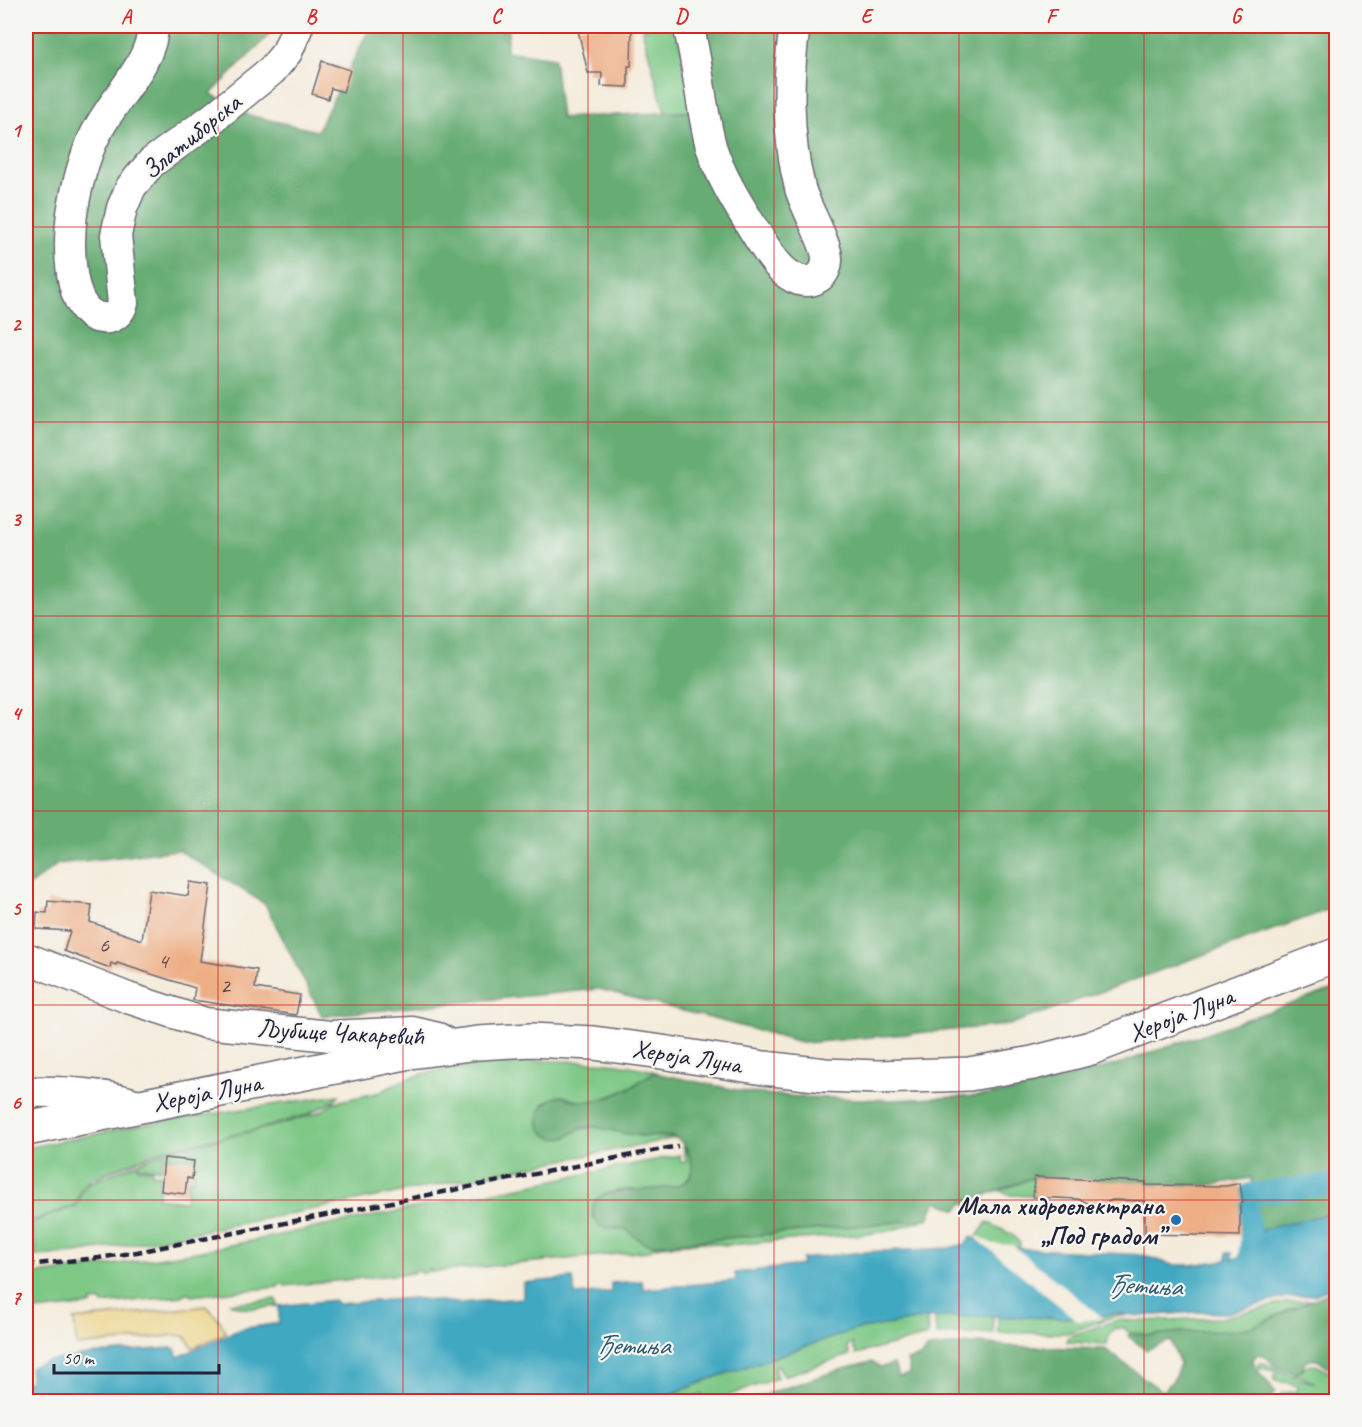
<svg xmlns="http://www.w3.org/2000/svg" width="1362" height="1427" viewBox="0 0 1362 1427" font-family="Caveat,sans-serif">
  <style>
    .green { fill: #7ec886; stroke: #507560; stroke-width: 1.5 }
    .forest { fill: #66ac73; stroke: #446757; stroke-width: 1.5 }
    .sand { fill: #eeda9e; stroke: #887e6c; stroke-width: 1.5 }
    .water { fill: #40a8c1; stroke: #31657e; stroke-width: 1.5 }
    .pier { fill: #f4ebda }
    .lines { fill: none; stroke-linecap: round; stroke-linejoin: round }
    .canal { stroke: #40a8c1; stroke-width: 22 }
    .building { fill: #eeae85 }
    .minor-casing { stroke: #6c6873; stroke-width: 33 }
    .major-casing { stroke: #6c6873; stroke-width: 36 }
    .minor { stroke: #fff; stroke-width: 30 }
    .major { stroke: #fff; stroke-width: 33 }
    .rail { stroke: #22223b; stroke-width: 4.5; stroke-dasharray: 9 4.5; stroke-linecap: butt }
    .grid { fill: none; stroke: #d62828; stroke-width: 1.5; stroke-opacity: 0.55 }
    .poi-dot { fill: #1f6fb2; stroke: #f6f6f2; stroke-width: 2 }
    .labels { text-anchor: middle; stroke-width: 4.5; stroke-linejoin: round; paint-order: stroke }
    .number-label { font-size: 22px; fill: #55454e }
    .street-label { font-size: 26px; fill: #22223b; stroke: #f6f6f2 }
    .poi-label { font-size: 26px; font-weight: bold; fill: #22223b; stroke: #f6f6f2; text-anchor: end }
    .water-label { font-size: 27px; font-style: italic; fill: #2e5871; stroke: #f6f6f2 }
    .neatline { fill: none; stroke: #d62828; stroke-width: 2 }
    .grid-label { font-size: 20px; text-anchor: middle; font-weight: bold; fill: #d62828 }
  </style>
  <rect width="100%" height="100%" fill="#f6f6f2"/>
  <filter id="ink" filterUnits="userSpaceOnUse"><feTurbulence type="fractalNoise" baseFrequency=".0167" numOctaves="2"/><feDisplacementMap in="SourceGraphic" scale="12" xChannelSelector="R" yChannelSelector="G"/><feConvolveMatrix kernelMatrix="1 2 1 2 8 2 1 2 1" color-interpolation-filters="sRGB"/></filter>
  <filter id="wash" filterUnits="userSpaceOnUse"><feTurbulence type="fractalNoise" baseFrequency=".008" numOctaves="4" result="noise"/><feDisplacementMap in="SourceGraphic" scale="24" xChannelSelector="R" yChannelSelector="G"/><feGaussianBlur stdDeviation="1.35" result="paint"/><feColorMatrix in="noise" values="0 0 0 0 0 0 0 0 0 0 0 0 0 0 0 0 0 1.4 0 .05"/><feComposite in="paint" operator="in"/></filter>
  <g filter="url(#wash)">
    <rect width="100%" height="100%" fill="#f4ebda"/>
    <g class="green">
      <path d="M655 26H678L692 111 665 113 642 29Z"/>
      <path d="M523 1061C567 1061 617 1059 659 1073 648 1073 643 1080 634 1085 614 1097 585 1108 563 1096L544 1103 539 1114 541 1127 566 1138C590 1118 607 1131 633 1135 648 1137 662 1136 676 1138L151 1241 75 1253 26 1257 36 1250V1243L31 1228 33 1222 76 1206 79 1202 81 1192 89 1183 135 1164 140 1169H152V1173L161 1174 158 1198 186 1201 188 1180H193L195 1159 163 1157 162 1169 140 1167 137 1163 166 1151 275 1126 320 1112 335 1102 381 1092 401 1081 426 1073 475 1065Z"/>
      <path d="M339 1095 334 1101 306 1115 256 1130 165 1149 93 1178 83 1186 75 1205 32 1221 29 1227 34 1247 30 1253 26 1254V1148L150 1123Z"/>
      <path d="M683 1145C687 1151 692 1159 692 1166 692 1197 637 1188 619 1190 612 1191 604 1196 597 1198L594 1203 592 1214 594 1219 605 1229H626L653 1245 928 1219 889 1231 867 1234 727 1245 702 1242 654 1247 649 1251 432 1272 430 1269 426 1273H420V1271H413V1273L285 1286V1284L278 1285V1287L191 1296 190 1293 183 1294 182 1296 103 1304 102 1301 92 1302V1305L26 1312V1275L105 1266 190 1253 680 1155 681 1163 686 1162Z"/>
      <path d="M1034 1177 1033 1196 1011 1195 1000 1191Z"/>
      <path d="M987 1222 1011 1234 1020 1243 1019 1248 993 1247 976 1238Z"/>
      <path d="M276 1299 278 1306C262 1308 245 1312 230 1303Z"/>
      <path d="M1316 1300 1292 1308 1256 1326 1236 1330 1151 1335 1130 1333 1122 1327 1119 1329 1114 1328 1109 1335 1107 1344 1067 1342 1068 1337 1072 1335 1118 1320 1142 1321 1221 1318 1288 1302Z"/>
      <path d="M1115 1313 1126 1316H1116L1067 1333H998V1316L1095 1317Z"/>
      <path d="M993 1316V1333L936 1335 935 1317Z"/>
      <path d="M927 1318 928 1336 856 1354 852 1344 847 1346 850 1355 783 1376 779 1366 774 1368 777 1378 713 1401H705L702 1394 697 1396 699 1401 654 1402 710 1379 854 1330Z"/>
      <path d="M1259 1363H1264L1302 1380 1315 1383 1295 1374C1300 1372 1303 1368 1308 1366 1318 1362 1328 1373 1336 1377V1401H1274L1283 1393 1296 1391 1298 1386 1289 1383 1275 1381 1274 1377 1278 1372 1259 1368Z"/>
    </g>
    <g class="forest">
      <path d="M26 26H269V35L211 94 248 115 317 131 371 26H509L506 51 554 58 561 118 716 110 702 26H1336V907L1009 1025 805 1043 599 989 322 1016 265 904 179 850 58 864 26 888Z"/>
      <path d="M1336 988V1178L1250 1187 1252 1178 1209 1185H1146V1182L1034 1177 962 1204 957 1210 936 1201 928 1219 653 1245 642 1242 626 1229 601 1227C595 1221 591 1215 593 1207 599 1173 705 1209 691 1161 689 1153 684 1142 676 1138 669 1134 657 1137 649 1136 639 1136 628 1134 618 1132 607 1130 597 1125 586 1127 574 1129 566 1142 553 1138 528 1130 537 1097 563 1096 585 1108 614 1097 635 1085 642 1080 647 1075 655 1073L751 1093 803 1097 893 1100 976 1096 1013 1092 1118 1064Z"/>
      <path d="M1336 1191V1212L1260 1232 1258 1235 1251 1200Z"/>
      <path d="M1336 1290V1371C1324 1369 1319 1354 1305 1362L1302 1370 1295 1374 1274 1365 1265 1356 1257 1354 1253 1360C1256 1373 1268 1380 1275 1392L1268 1401H746L839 1370 871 1362 881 1367 894 1364 898 1377 910 1374 907 1360 920 1357 928 1348 981 1343 1007 1346 1105 1349 1163 1392 1174 1379 1180 1364 1170 1341 1146 1350 1128 1336 1130 1333 1151 1335 1180 1332 1225 1331 1249 1328Z"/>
    </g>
    <path class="sand" d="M207 1306 220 1321 226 1333 193 1348 186 1337 179 1335 77 1346 74 1320Z"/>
    <path class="water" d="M1336 1212V1285L1315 1295 1287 1297 1228 1313 1197 1312 1141 1316 1115 1313 1096 1317 1065 1318 978 1316 927 1318 854 1330 710 1379 654 1401 26 1402V1382H30V1368C46 1355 146 1350 172 1348L176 1349 178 1357 241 1329 279 1323V1306L334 1300 338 1304 413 1298 458 1303 523 1298V1283L573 1278 575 1295 611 1292V1283L642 1281 643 1289 732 1281 736 1280 735 1273 802 1265V1259L861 1252 949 1248 966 1244 971 1237 993 1247 1144 1255 1172 1265H1191L1227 1260V1253H1232V1259C1236 1258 1243 1257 1247 1255 1257 1249 1254 1235 1264 1229Z"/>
    <path class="pier" d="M978 1236 993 1244 1012 1245 1103 1318 1078 1321 976 1238Z"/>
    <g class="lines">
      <g class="canal">
        <path d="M1250 1194 1336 1184"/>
        <path d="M1246 1202 1251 1240 1249 1278"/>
      </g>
    </g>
    <g id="blocks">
      <g class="building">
        <path d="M577 26H632L631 66H628V87L601 86 602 73H588Z"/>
        <path d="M322 61 350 70 343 92 331 88 328 99 312 94Z"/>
        <path d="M190 882 211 885 200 961 257 970 255 988 300 995 296 1015 193 1000 195 988 117 963 116 965 111 963 110 968 64 951 70 931 36 929 37 912 47 913 48 901 92 905 90 922 142 940 149 890 188 896Z"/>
        <path d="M164 1158 194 1161 192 1179 187 1178 185 1194 161 1191Z"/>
        <path d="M1034 1177 1146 1182V1185L1227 1186 1240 1183 1243 1203H1240V1236L1145 1234V1201L1112 1200 1098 1207 1078 1199 1033 1197Z"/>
      </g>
    </g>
  </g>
  <g filter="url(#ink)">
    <use href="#blocks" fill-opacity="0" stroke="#6c6873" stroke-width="1.5"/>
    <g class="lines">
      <g class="minor-casing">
        <g id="minor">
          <path d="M153 26C153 60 117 96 100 126 86 150 78 180 73 208 68 233 64 323 108 318 116 317 121 310 123 303L116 235 122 208 131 187 151 163 213 118 272 70 287 52 298 26"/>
          <path d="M688 26C699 65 700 106 711 146 721 179 741 209 759 238 769 253 780 274 799 280 814 284 826 276 827 260 828 245 805 207 800 188 787 137 787 77 795 26"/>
          <path d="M26 958 128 998 205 1023 330 1036 413 1032 438 1038 443 1041 446 1046"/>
          <path d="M26 1092C63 1091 102 1093 138 1105"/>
        </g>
      </g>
      <g class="major-casing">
        <path id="major" d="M26 1129 410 1052 478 1043 531 1040 593 1043 655 1051 764 1068 825 1075 878 1077 969 1074 1033 1063 1091 1048 1336 955"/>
      </g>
      <use href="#minor" class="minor"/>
      <use href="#major" class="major"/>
      <path class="rail" d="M26 1265 99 1258 137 1252 678 1146"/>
    </g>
  </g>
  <path class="grid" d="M218 26V1402M403 26V1402M588 26V1402M774 26V1402M959 26V1402M1144 26V1402M26 227H1336M26 422H1336M26 616H1336M26 811H1336M26 1005H1336M26 1200H1336"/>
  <circle class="poi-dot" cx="1176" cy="1220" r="6"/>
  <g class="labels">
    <g class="number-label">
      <text x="104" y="952">6</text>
      <text x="163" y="968">4</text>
      <text x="225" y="993">2</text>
    </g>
    <g class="street-label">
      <text transform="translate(191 136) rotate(-39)" y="9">Златиборска</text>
      <text transform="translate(1181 1014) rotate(-21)" y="9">Хероја Луна</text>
      <text transform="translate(340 1032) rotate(3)" y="9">Љубице Чакаревић</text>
      <text transform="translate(687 1056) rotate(9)" y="9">Хероја Луна</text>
      <text transform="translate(207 1092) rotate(-11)" y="9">Хероја Луна</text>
    </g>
    <g class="poi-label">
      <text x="1164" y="1214">Мала хидроелектрана<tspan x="1164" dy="30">„Под градом”</tspan></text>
    </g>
    <g class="water-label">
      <text transform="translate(1144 1285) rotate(2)" y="9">Ђетиња</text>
      <text x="632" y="1354">Ђетиња</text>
    </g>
  </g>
  <rect width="1362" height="1427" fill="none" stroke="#f6f6f2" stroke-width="66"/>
  <path d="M54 1364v9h165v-9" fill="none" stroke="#22223b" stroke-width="3"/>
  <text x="63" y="1364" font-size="18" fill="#22223b" stroke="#f6f6f2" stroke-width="4.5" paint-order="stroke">50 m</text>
  <rect x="33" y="33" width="1296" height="1361" class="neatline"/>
  <g class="grid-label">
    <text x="126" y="23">A</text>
    <text x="311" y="23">B</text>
    <text x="496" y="23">C</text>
    <text x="681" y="23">D</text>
    <text x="866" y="23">E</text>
    <text x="1051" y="23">F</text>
    <text x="1236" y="23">G</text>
    <text x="16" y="137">1</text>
    <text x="16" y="331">2</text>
    <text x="16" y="526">3</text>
    <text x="16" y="720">4</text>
    <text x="16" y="915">5</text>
    <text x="16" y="1109">6</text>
    <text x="16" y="1304">7</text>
  </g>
</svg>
